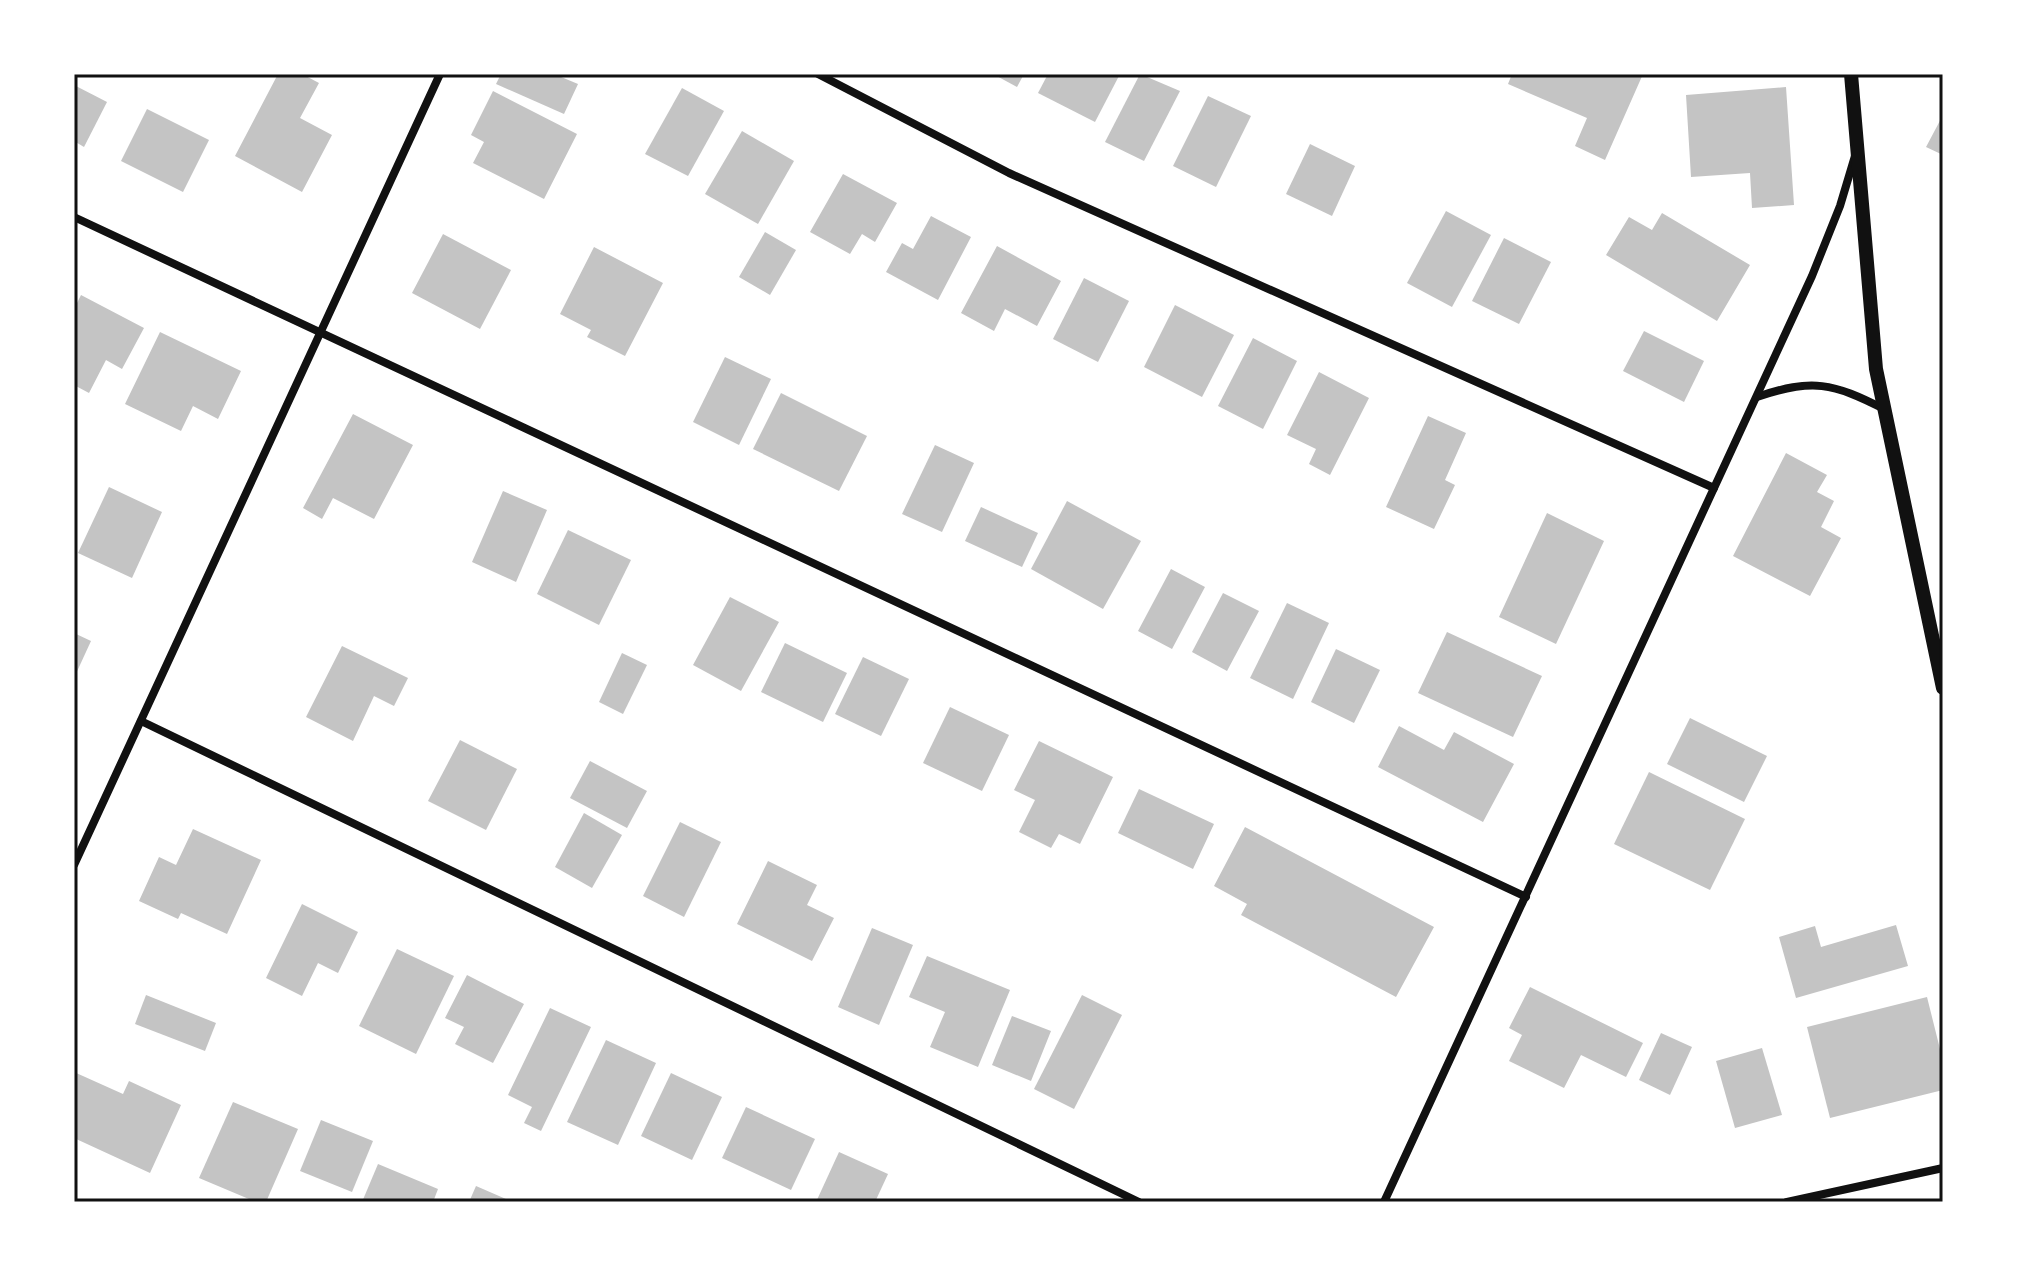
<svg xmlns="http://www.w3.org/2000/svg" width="2017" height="1276" viewBox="0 0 2017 1276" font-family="'Alegreya Sans',sans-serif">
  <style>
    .building { fill: #c4c4c4 }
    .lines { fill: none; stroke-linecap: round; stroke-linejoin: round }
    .minor { stroke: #111; stroke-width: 8 }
    .tertiary { stroke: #111; stroke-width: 14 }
    .neatline { fill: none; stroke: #111; stroke-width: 3 }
  </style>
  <rect width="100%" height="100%" fill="#fff"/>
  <g class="building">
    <path d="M278 74H302L319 83 300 118 332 135 302 192 235 156Z"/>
    <path d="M501 74H554L578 84 564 114 496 84Z"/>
    <path d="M993 74H1024L1017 87Z"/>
    <path d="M1048 74H1120L1095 122 1038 93Z"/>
    <path d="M1140 74 1180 91 1144 161 1105 142Z"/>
    <path d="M1512 74H1643L1605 160 1575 146 1587 118 1508 84Z"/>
    <path d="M74 85 107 102 84 147 74 141Z"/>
    <path d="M1786 87 1794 205 1752 208 1750 173 1691 177 1686 95Z"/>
    <path d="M682 88 724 111 688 176 645 154Z"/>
    <path d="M493 91 577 134 544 199 473 163 484 142 471 135Z"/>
    <path d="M1208 96 1251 116 1216 187 1173 166Z"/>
    <path d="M147 109 209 140 183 192 121 161Z"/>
    <path d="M1943 115V155L1926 147Z"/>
    <path d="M742 131 794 161 758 224 705 194Z"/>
    <path d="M1310 144 1355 166 1332 216 1286 194Z"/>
    <path d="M843 174 897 203 875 242 862 234 850 254 810 232Z"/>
    <path d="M1446 211 1491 235 1452 307 1407 283Z"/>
    <path d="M1662 213 1750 265 1717 321 1606 255 1629 217 1652 230Z"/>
    <path d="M931 216 971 237 938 300 886 272 902 243 913 249Z"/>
    <path d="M765 232 796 250 770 295 739 277Z"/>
    <path d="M443 234 511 270 480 329 412 293Z"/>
    <path d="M1504 238 1551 262 1519 324 1472 301Z"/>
    <path d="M997 246 1061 281 1037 326 1005 309 994 331 961 313Z"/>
    <path d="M594 247 663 283 625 356 587 337 591 330 560 314Z"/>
    <path d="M1084 278 1129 301 1098 362 1053 339Z"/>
    <path d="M81 295 144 328 122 369 106 360 89 393 74 385V309Z"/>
    <path d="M1175 305 1234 335 1202 397 1144 367Z"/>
    <path d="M1644 331 1704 361 1684 402 1623 371Z"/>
    <path d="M160 332 241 371 218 419 193 406 181 431 125 404Z"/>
    <path d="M1253 338 1297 361 1263 429 1218 406Z"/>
    <path d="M725 357 771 379 739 445 693 422Z"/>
    <path d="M1319 372 1369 398 1330 475 1309 464 1316 449 1287 435Z"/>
    <path d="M781 393 867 436 839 491 753 449Z"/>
    <path d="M353 414 413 445 374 519 333 498 322 519 303 508Z"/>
    <path d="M1428 416 1466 433 1445 480 1455 485 1434 529 1386 507Z"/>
    <path d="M935 445 974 463 942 532 902 514Z"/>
    <path d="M1786 453 1827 475 1817 492 1834 501 1821 527 1841 538 1810 596 1733 556Z"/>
    <path d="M109 487 162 512 132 578 78 553Z"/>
    <path d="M503 491 547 510 516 582 472 562Z"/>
    <path d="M1067 501 1141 541 1103 609 1031 569Z"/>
    <path d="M981 507 1038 533 1022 567 965 541Z"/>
    <path d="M1547 513 1604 541 1556 644 1499 617Z"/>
    <path d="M568 530 631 560 599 625 537 594Z"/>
    <path d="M1171 569 1205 587 1172 649 1138 631Z"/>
    <path d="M1223 593 1259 611 1227 671 1192 652Z"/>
    <path d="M730 597 779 622 741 691 693 665Z"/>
    <path d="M1287 603 1329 623 1293 699 1250 678Z"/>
    <path d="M1447 632 1542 676 1513 737 1418 693Z"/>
    <path d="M74 633 91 641 74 678Z"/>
    <path d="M785 643 847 673 823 722 761 692Z"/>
    <path d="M342 646 408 678 394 706 374 696 353 741 306 717Z"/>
    <path d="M1336 649 1380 670 1354 723 1311 702Z"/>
    <path d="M622 653 647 665 623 714 599 702Z"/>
    <path d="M863 657 909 679 881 736 835 714Z"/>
    <path d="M950 707 1009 735 982 791 923 763Z"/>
    <path d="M1690 718 1767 756 1744 802 1667 764Z"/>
    <path d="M1399 726 1444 750 1454 732 1514 764 1483 822 1378 767Z"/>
    <path d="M460 740 517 769 486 830 428 801Z"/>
    <path d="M1039 741 1113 777 1080 844 1059 834 1051 848 1019 832 1035 800 1014 790Z"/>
    <path d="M590 761 647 791 627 828 570 798Z"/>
    <path d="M1649 772 1745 819 1710 890 1614 844Z"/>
    <path d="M1139 789 1214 824 1193 869 1118 833Z"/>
    <path d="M584 813 622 835 592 888 555 867Z"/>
    <path d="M680 822 721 842 684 917 643 896Z"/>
    <path d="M1245 827 1434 927 1396 997 1241 915 1247 904 1214 886Z"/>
    <path d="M193 829 261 860 227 934 181 913 178 919 139 901 159 857 176 865Z"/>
    <path d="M768 861 817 885 807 905 834 918 812 961 737 924Z"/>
    <path d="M302 904 358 932 338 973 318 963 302 996 266 978Z"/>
    <path d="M1896 925 1908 966 1796 998 1779 937 1815 926 1821 947Z"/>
    <path d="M872 928 913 945 879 1025 838 1007Z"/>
    <path d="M397 949 454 976 416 1054 359 1026Z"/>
    <path d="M927 956 1010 990 978 1067 930 1047 945 1012 909 997Z"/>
    <path d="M467 975 524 1004 493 1063 455 1044 464 1027 445 1018Z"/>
    <path d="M1530 987 1643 1043 1626 1077 1581 1055 1564 1088 1509 1061 1522 1035 1509 1028Z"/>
    <path d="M146 995 216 1023 205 1051 135 1024Z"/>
    <path d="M1082 995 1122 1015 1074 1109 1034 1089Z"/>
    <path d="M1927 997 1943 1061V1090L1830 1118 1807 1027Z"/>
    <path d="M550 1008 591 1027 541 1131 524 1123 532 1107 508 1095Z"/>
    <path d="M1012 1016 1051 1031 1031 1081 992 1065Z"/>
    <path d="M1661 1033 1692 1047 1670 1095 1639 1080Z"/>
    <path d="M606 1040 656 1063 618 1145 567 1122Z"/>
    <path d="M1762 1048 1782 1115 1735 1128 1716 1061Z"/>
    <path d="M74 1072 123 1094 129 1081 181 1105 150 1173 74 1138Z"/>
    <path d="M671 1073 722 1097 692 1160 641 1136Z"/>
    <path d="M233 1102 298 1129 266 1202H256L199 1178Z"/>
    <path d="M746 1107 815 1139 791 1190 722 1158Z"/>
    <path d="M321 1120 373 1141 352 1192 300 1171Z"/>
    <path d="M839 1152 888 1174 875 1202H816Z"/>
    <path d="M378 1164 438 1189 433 1202H362Z"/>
    <path d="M476 1186 513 1202H469Z"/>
  </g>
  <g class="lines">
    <g class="minor">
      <path d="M818 74 1009 173 1714 488"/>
      <path d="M74 217 1526 897"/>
      <path d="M1757 397C1812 378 1833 383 1884 409"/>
      <path d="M141 721 1139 1202"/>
      <path d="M74 865 440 74"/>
      <path d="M1384 1202 1812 276 1840 206 1855 156"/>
      <path d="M1787 1202 1943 1168"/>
    </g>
    <path class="tertiary" d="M1851 74 1876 369 1943 688"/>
  </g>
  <rect width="2017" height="1276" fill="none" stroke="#ffffff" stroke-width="152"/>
  <rect x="76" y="76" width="1865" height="1124" class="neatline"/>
</svg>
